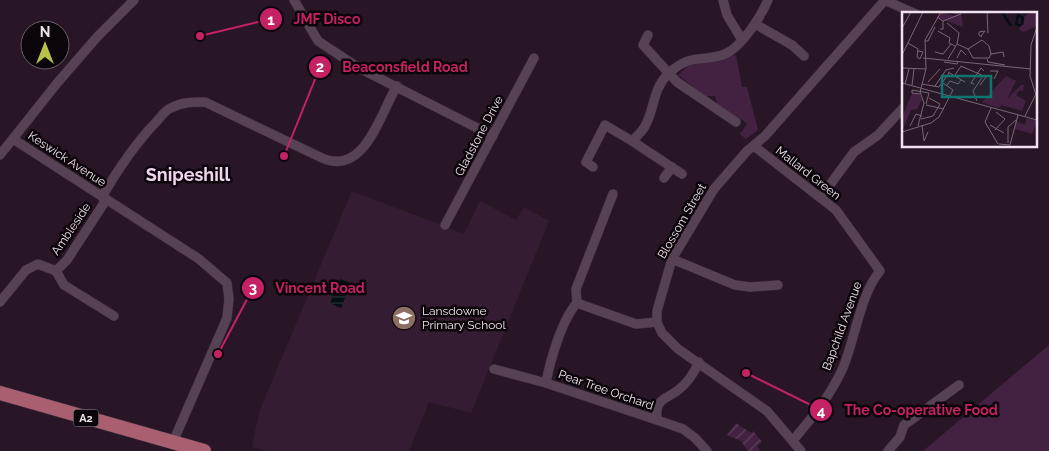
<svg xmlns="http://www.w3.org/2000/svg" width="1049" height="451" viewBox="0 0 1049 451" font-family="Raleway,sans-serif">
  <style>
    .built { fill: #341d32 }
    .park { fill: #432241 }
    .garden { fill: url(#garden-furrows) }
    .water { fill: url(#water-rules) }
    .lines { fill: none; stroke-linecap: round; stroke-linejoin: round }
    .minor-casing { stroke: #3e303c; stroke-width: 10 }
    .primary-casing { stroke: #3e303c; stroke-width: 15 }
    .minor { stroke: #574255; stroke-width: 9 }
    .primary { stroke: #a95f6f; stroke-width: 14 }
    .labels { text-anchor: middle; stroke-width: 5; stroke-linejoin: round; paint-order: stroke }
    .shield { fill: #0c050c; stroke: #aca0aa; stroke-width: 1 }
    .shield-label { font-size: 11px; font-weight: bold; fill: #f0e3ee }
    .street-label { font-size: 12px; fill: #f0e3ee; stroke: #0c050c }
    .poi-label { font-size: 12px; fill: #f0e3ee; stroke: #0c050c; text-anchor: start }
    .district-label { font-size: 18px; font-weight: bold; fill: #f0d6ed; stroke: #0c050c }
    .inset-river { fill: none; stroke: #040f13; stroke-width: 2.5 }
    .inset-road { fill: none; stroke: #786877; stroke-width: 1 }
    .view { fill: #0f766e; fill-opacity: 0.15; stroke: #0f766e; stroke-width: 2.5 }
    .inset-edge { fill: none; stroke: #f0e3ee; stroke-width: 2.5 }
    .leader { fill: none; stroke: #c42262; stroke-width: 2 }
    .callout-dot { fill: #c42262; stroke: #0c050c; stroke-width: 2 }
    .mark-label { font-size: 15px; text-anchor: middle; font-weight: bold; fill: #fff }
    .callout-label { font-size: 14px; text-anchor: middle; font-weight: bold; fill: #c42262; stroke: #0c050c; stroke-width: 5; stroke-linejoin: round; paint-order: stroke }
  </style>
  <defs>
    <pattern id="garden-furrows" width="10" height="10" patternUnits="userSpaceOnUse" patternTransform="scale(1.25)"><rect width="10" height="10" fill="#432241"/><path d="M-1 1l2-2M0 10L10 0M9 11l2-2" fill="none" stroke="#5e425d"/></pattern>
    <pattern id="water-rules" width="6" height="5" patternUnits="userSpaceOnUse" patternTransform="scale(1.25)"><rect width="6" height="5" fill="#040f13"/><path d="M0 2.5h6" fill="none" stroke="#293236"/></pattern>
  </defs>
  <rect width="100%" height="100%" fill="#281627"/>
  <path class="built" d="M352 191 464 234 480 201 516 220 524 207 549 221 471 413 429 402 409 451H267L252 447 259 412Z"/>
  <g class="park">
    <path d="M736 55 742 87H747L758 130 746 139 740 134 747 124 744 121 718 105 715 96H705L678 75 688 66Z"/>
    <path d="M1049 345V451H923Z"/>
  </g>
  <path class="garden" d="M736 423 751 433 753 431 762 442 757 446 760 451H748L741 441 727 435Z"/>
  <path class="water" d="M340 279 351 283 341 308 330 303Z"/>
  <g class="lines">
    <g class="minor-casing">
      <g id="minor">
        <path d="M294 0 318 41 359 68 493 136"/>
        <path d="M723 0 727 15 742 40"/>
        <path d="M884 0 916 14"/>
        <path d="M755 24 792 45 804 56"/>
        <path d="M648 35 643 45 677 82 736 122"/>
        <path d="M13 139 199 259 227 283 229 299 227 318 173 442"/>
        <path d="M754 146 836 210 880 271C860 294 855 341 842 370 830 396 812 418 794 439"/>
        <path d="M0 155 58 82 98 36 134 0"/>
        <path d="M593 167 586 162 605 125 632 141"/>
        <path d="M682 174 632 141C637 136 642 132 645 126 655 109 652 90 668 74 691 52 702 63 725 54 742 47 761 16 768 0"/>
        <path d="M664 178 672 167"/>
        <path d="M102 197C118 169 134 145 157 121 161 117 165 110 171 108 182 102 193 102 205 102L322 158C365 177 380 113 397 86"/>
        <path d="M821 197 854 152 878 135 903 108"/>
        <path d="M445 225 534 58"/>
        <path d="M672 259 735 285 750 287 778 285"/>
        <path d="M56 271 64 285 114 316"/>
        <path d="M0 302 26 270 38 264 56 271 67 260 106 200"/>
        <path d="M577 303C562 319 550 361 546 383L657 420"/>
        <path d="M577 303 576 289 613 194"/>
        <path d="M577 303 636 324 657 322"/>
        <path d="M699 362C694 373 687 384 677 391 664 400 655 399 657 420L683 429 695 438 707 451"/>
        <path d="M494 369 546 383"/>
        <path d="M801 451 767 411 678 349 662 333 657 322V311L672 259 714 189 747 151 765 136 885 0"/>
        <path d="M888 451 900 437 904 425 959 385"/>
      </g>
    </g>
    <g class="primary-casing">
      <path id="primary" d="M0 393 204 451"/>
    </g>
    <use href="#minor" class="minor"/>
    <use href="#primary" class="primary"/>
  </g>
  <defs>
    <g id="school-disc" transform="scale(1.25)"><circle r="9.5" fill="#8d6e63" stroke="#0c050c"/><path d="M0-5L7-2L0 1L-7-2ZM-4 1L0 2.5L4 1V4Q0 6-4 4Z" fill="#fff"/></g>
  </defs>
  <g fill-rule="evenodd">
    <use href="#school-disc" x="404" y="318"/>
  </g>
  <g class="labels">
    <rect class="shield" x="73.5" y="409.5" width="25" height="17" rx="4"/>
    <g class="shield-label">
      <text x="86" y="422">A2</text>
    </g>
    <g class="street-label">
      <text transform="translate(479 136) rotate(-62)" y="4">Gladstone Drive</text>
      <text transform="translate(67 159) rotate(33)" y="4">Keswick Avenue</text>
      <text transform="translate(808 173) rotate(38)" y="4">Mallard Green</text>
      <text transform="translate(682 221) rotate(-60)" y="4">Blossom Street</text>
      <text transform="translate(71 229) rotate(-56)" y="4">Ambleside</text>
      <text transform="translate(842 326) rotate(-70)" y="4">Bapchild Avenue</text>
      <text transform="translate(606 390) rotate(19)" y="4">Pear Tree Orchard</text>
    </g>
    <g class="poi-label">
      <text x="422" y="315">Lansdowne<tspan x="422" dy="14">Primary School</tspan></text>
    </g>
    <g class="district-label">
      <text x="188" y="181">Snipeshill</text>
    </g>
  </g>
  <g transform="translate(902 12)">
    <rect width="135" height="135" fill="#281627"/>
    <path d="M129 0H133L135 14 121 20 117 17 122 5ZM119 73H122L121 80 118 78 114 83 124 89 120 99 99 93ZM125 106 135 109 130 122 113 117 114 109 123 113Z" fill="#432241"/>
    <path d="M39 0 52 4 55 3 48 0H59L61 15 37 6ZM104 64 114 69 104 89 96 96 80 90ZM10 81 18 83 20 88 15 97 9 98 0 119V106Z" fill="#432241"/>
    <path class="inset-river" d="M100 0 109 14M119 14 114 12 116 3 121 6 120 13"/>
    <path class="inset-road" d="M85 0 86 21M35 5 41 9V17H38M41 9 59 2M45 11 57 21 55 32 46 47M0 16 9 0M36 19 48 26 47 31 53 34M79 24 83 19 77 20V23L80 25M23 29H26L33 15M6 31 16 37 15 45 18 47 21 40 16 39M55 32 66 37 71 46H87L89 42 87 34 80 28M66 37 80 28M33 40 41 42 49 32M89 42 101 40 102 45M0 43 21 0M21 46 129 57M55 46 59 38 64 43M85 47 86 50 103 53M42 50 55 52 56 49M0 56 24 57M88 59H96L92 67M46 60 63 70M53 63 59 54 84 65 78 73M26 70 38 57M0 71 135 108M3 72 7 57M20 72 37 75 47 61M72 72 69 71 79 56 82 59M10 73 12 57M45 73 48 69 56 72 59 68M33 74 44 58 52 56M18 82 10 81V78L27 81 24 92M134 83 128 64 129 33 135 15M75 89 71 79 81 64M24 93 42 97M89 96 83 110 96 132M123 104 134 82M19 107 31 104 38 92 27 86M20 113 22 129 26 120M88 113 102 121M8 114 14 102 20 104M16 114 22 91 18 80 24 57 23 28 39 0M93 118 103 107 94 100M0 120 29 111 37 105 51 78 41 71M106 131V115L114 108M97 132 108 133 116 103"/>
    <path class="view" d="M40 64H89V85H40Z"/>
    <rect width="135" height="135" class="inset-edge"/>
  </g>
  <path class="leader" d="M200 36L271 19M284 156L320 67M218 354L253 288M746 373L821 410"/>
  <g class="callout-dot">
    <circle cx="200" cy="36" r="5"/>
    <circle cx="284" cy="156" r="5"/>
    <circle cx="218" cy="354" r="5"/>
    <circle cx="746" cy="373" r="5"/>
    <circle cx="271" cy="19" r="12"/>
    <circle cx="320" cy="67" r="12"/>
    <circle cx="253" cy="288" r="12"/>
    <circle cx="821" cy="410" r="12"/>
  </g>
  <g class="mark-label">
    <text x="271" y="25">1</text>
    <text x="320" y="72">2</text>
    <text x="253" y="293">3</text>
    <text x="821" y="416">4</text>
  </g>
  <g class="callout-label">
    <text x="327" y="24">JMF Disco</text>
    <text x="405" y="72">Beaconsfield Road</text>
    <text x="320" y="293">Vincent Road</text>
    <text x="921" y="415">The Co-operative Food</text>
  </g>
  <g transform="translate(45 45)"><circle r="24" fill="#0c050c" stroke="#675e66"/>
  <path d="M0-4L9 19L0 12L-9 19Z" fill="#b9c046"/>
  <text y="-8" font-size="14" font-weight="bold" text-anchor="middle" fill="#f0e3ee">N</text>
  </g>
</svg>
